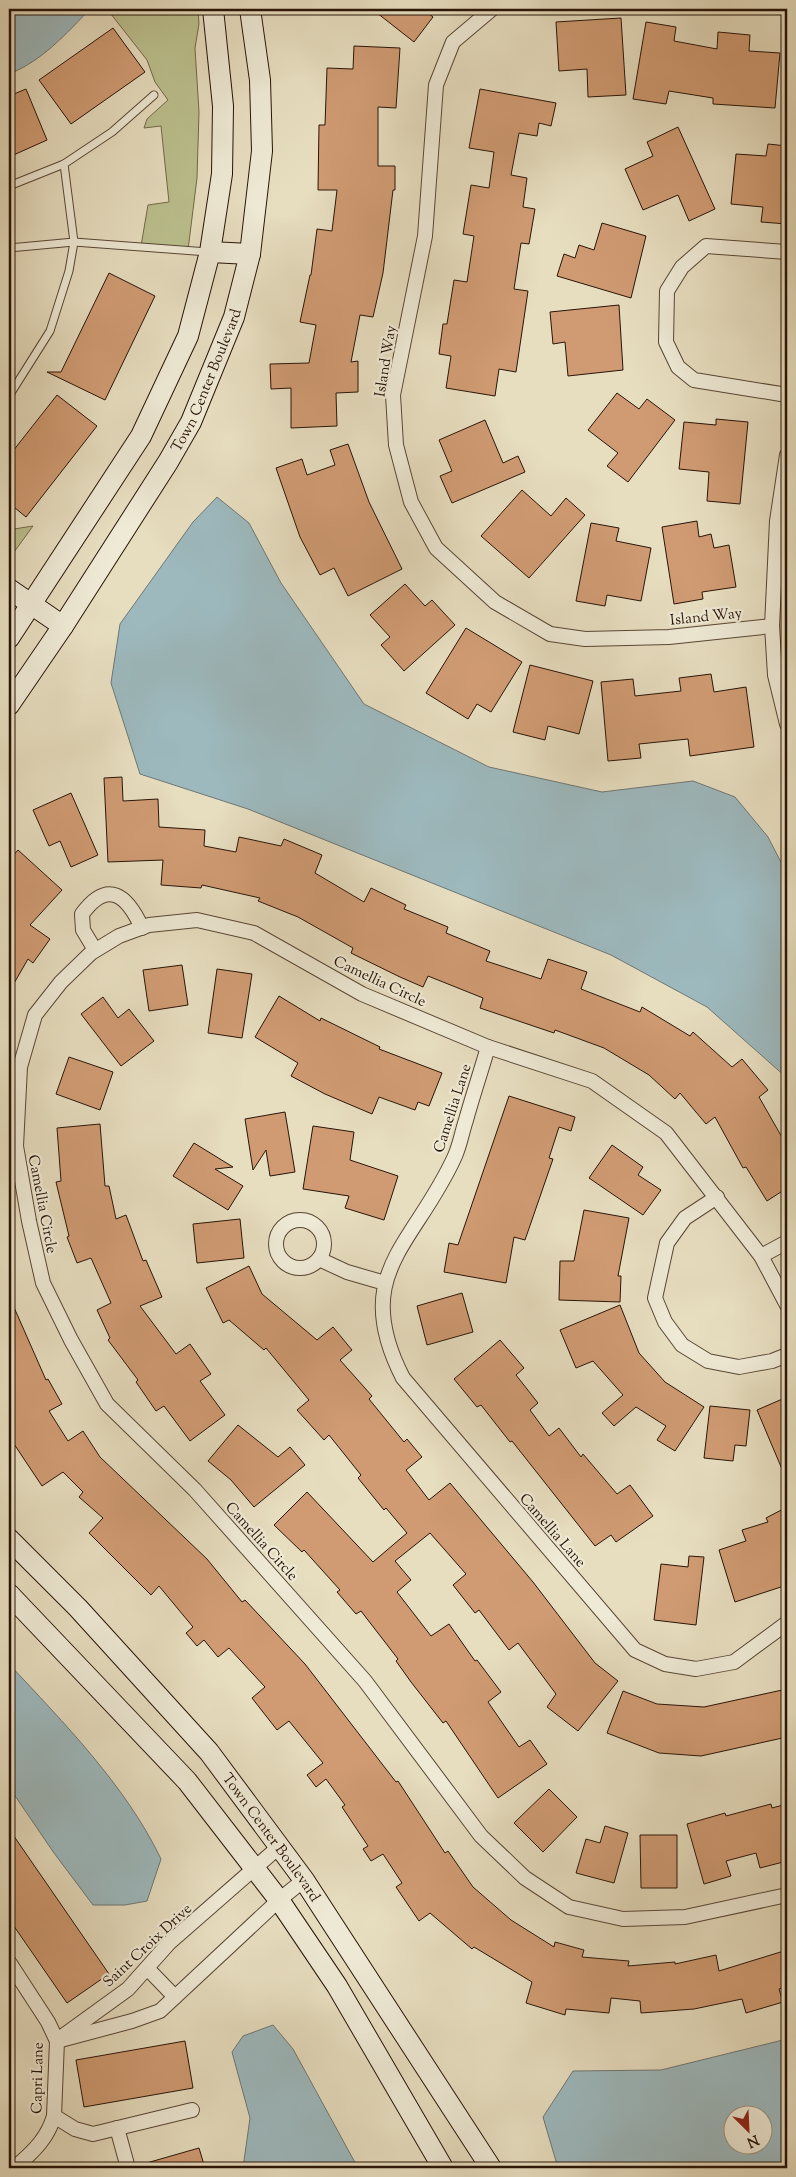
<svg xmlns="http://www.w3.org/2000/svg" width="796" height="2177" viewBox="0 0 796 2177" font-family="'Sorts Mill Goudy',serif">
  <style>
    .green { fill: #bbc08e; stroke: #726a4a }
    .water { fill: #9db9be; stroke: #6e7775; fill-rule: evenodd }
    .building { fill: #d09b73; stroke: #281407 }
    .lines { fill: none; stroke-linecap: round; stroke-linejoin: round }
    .lane-casing { stroke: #584635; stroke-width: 9 }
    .street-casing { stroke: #584635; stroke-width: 16 }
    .secondary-casing { stroke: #281407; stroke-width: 22 }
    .lane { stroke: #efead6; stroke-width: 7 }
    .street { stroke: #efead6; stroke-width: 14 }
    .secondary { stroke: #efead6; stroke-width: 20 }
    .labels { text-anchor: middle; stroke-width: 4.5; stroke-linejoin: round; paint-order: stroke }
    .street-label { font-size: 15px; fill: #281407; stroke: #efead6 }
  </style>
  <rect width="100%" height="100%" fill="#e7dec0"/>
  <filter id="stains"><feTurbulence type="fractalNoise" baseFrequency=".004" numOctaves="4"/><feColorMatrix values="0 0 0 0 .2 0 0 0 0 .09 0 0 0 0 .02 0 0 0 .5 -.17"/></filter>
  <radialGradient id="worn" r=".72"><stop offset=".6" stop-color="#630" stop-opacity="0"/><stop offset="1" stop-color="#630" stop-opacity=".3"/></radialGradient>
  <g class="green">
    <path d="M107 9H198L199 24 195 48 199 112 197 178 188 250 141 246 148 205 169 202 161 126 144 128 147 119 168 100 155 82 147 60Z"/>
    <path d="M9 526 14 529 33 526 9 559Z"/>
  </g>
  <g class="water">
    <path d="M9 9H90C66 34 42 61 9 74Z"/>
    <path d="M217 497 249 523 281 583 364 704 489 767 602 792 693 781 735 797 768 837 787 874V1078L707 1007 611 955 248 809 140 774 111 683 120 624 193 522Z"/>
    <path d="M9 1664C64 1723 126 1786 161 1859L147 1901 125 1905H93L54 1853 9 1787Z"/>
    <path d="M273 2025 293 2049 358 2168H243L250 2118 232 2052 243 2036Z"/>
    <path d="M787 2039V2168H558L543 2117 573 2071 661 2070ZM764 2114V2144H734V2114Z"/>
  </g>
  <g class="building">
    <path d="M372 9H423L433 17 414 42Z"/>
    <path d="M621 18 626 95 588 97 587 69 559 71 556 22Z"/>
    <path d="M646 22 676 27 674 41 717 49 718 32 750 35 749 51 780 53 775 108 713 104V98L669 91 666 104 633 99Z"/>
    <path d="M113 28 145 72 71 124 39 80Z"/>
    <path d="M354 46 400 48 396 108 378 107V166H395V190H393L383 273 373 317 360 315 351 362 358 361V392L336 393 337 426 291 428V388L271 389 270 364 309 363 316 325 300 322 310 275H311L317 229 332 231 337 190H318L319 125H325L327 68 353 69Z"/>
    <path d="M26 89 47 140 9 157V96Z"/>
    <path d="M480 89 556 103 551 126 539 123 537 136 519 133 511 175 527 178 523 207 535 209 529 244 521 243 514 289 528 291 516 372 499 369 495 396 446 388 451 356 439 354 443 324H447L454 280 467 282 474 236 463 234 471 185 489 188 494 152 469 148Z"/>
    <path d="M678 127 715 209 689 221 678 195 643 210 625 169 653 156 647 142Z"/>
    <path d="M768 144 787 146V224L761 222 763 207 731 204 736 154 766 156Z"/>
    <path d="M602 223 646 236 631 298 557 276 564 254 575 258 579 245 594 250Z"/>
    <path d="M109 273 155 296 105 400 47 372H61Z"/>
    <path d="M619 305 623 370 568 376 565 342 553 344 550 312Z"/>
    <path d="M617 393 639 409 647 399 675 420 628 482 607 466 618 453 588 430Z"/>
    <path d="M57 395 97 426 26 517 9 503V456Z"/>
    <path d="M716 419 748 422 740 504 707 501 709 472 679 469 684 422 716 425Z"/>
    <path d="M485 420 503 463 518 456 525 472 452 503 440 476 452 471 439 440Z"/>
    <path d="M348 444 369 502 402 569 348 596 334 568 320 575 300 537 276 468 302 459 307 475 335 465 330 450Z"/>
    <path d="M522 490 551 516 566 498 585 515 529 578 481 536Z"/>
    <path d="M697 521 699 537 711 534 714 548 729 545 736 587 702 592 703 599 674 604 662 527Z"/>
    <path d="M591 523 619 528 616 541 651 548 641 601 607 595 605 606 576 601Z"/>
    <path d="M405 584 425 606 432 600 455 625 404 671 381 645 390 637 370 615Z"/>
    <path d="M466 628 522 662 491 712 477 704 468 719 426 693Z"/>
    <path d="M530 665 593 681 579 734 548 726 545 740 513 732Z"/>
    <path d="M711 674 714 692 746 687 754 747 690 756 688 739 639 744 641 758 608 761 601 682 633 679 635 696 681 691 679 678Z"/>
    <path d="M122 777 123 801 158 799 159 827 205 830 204 846 236 852 239 837 281 846 284 839 322 855 315 873 364 902 371 888 406 905 404 909 448 927 446 933 490 951 486 961 541 979 548 959 587 972 581 989 640 1012 642 1007 690 1036 693 1032 732 1067 742 1059 768 1090 759 1097 787 1146V1188L767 1201 746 1167 743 1168 715 1117 706 1124 680 1093 675 1099 649 1075 604 1048 555 1030 554 1033 480 1008 483 998 428 976 423 987 400 977 351 953 353 948 298 917 258 901 260 898 202 885 201 888 161 885 163 860 108 862 104 778Z"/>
    <path d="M71 793 98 855 71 867 60 841 49 846 33 810Z"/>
    <path d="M18 850 62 890 30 925 50 939 33 963 28 959 9 992V860Z"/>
    <path d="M182 965 188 1005 149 1011 143 970Z"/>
    <path d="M217 969 252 974 242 1038 208 1033Z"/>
    <path d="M279 996 320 1021 321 1018 380 1047 379 1049 442 1073 429 1106 418 1102 415 1110 379 1097 372 1114 325 1094 291 1076 298 1063 255 1037Z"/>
    <path d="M103 997 118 1018 129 1009 154 1041 121 1066 81 1014Z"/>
    <path d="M69 1057 113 1072 100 1110 56 1094Z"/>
    <path d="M509 1096 575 1117 571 1131 559 1127 549 1158 553 1159 525 1240 514 1237 506 1283 444 1272 449 1243 458 1245Z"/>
    <path d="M285 1112 295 1172 270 1176 266 1150 253 1170 245 1119Z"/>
    <path d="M100 1124 105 1186H109L116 1219 126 1215 143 1261 146 1260 162 1297 140 1306 176 1354 190 1344 211 1374 200 1381 225 1415 190 1441 164 1406 156 1411 136 1382 138 1380 108 1340 110 1338 97 1310 111 1303 91 1258 77 1263 67 1237 69 1236 56 1182 61 1181 57 1128Z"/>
    <path d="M313 1126 354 1132 350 1160 398 1176 384 1220 345 1208 349 1196 303 1189Z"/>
    <path d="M194 1143 233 1167 215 1169 243 1186 228 1210 173 1176Z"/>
    <path d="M612 1145 643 1167 638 1175 661 1190 643 1215 589 1178Z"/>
    <path d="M584 1210 629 1218 618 1276H621L620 1302 559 1300 560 1261H574Z"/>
    <path d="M240 1219 244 1258 197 1263 193 1224Z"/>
    <path d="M249 1266 262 1294 317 1340 333 1327 352 1350 340 1360 372 1396 369 1399 404 1442 407 1439 422 1457 406 1470 429 1500 450 1483 533 1582 595 1663 618 1681 578 1731 547 1707 556 1694 518 1643 509 1650 479 1610 475 1613 453 1585 466 1574 430 1533 395 1561 411 1580 397 1592 431 1636 449 1624 475 1661 477 1660 501 1692 488 1702 519 1747 530 1740 547 1764 498 1798 446 1721 443 1723 411 1682 396 1661 398 1659 361 1611 356 1614 337 1592 340 1590 304 1550 302 1552 274 1525 307 1492 373 1562 407 1533 386 1508 384 1510 358 1478 361 1475 329 1435 324 1440 297 1410 309 1400 266 1348 264 1350 229 1320 223 1323 206 1288Z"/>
    <path d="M462 1293 473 1332 427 1345 417 1306Z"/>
    <path d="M9 1296 46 1380 48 1379 62 1404 49 1411 68 1441 83 1431 100 1457 207 1559 242 1602 245 1600 305 1664 396 1782 398 1781 445 1853 448 1851 473 1887 511 1920 554 1947 555 1942 584 1950 582 1957 629 1961 628 1966 675 1962V1964L716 1955 719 1971 787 1950V1986L779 1989 783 2002 746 2013 742 1999 694 2009 641 2013 640 2001 611 1998 609 2013 566 2009 565 2015 526 2003 532 1982 474 1947 472 1949 430 1913 419 1921 396 1887 402 1883 383 1854 371 1861 363 1849 368 1846 342 1807 345 1805 326 1779 316 1787 307 1775 323 1763 289 1721 277 1730 252 1698 265 1687 229 1648 218 1657 204 1640 197 1646 186 1633 193 1627 159 1586 151 1595 89 1533 103 1518 79 1497 83 1492 63 1472 42 1486 14 1444 9 1447Z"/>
    <path d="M620 1305 639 1353 665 1382 704 1407 675 1451 657 1440 666 1426 636 1407 614 1426 602 1413 623 1395 593 1361 576 1368 560 1330Z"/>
    <path d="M500 1340 524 1368 516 1375 538 1403 530 1410 549 1436 559 1428 581 1457 583 1454 617 1494 630 1485 653 1516 616 1542 611 1535 595 1546 512 1441 510 1442 481 1405 477 1407 454 1379Z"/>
    <path d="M787 1397V1481L757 1410Z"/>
    <path d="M710 1406 750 1410 746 1446 735 1445 733 1461 704 1458Z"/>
    <path d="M238 1425 278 1457 290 1447 305 1465 254 1507 231 1480 208 1461Z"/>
    <path d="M787 1507V1585L735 1602 719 1550 746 1541 742 1530 768 1522 766 1518Z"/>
    <path d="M689 1556 704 1557 696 1625 654 1620 661 1564 688 1567Z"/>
    <path d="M787 1689V1737L701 1756 659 1753 607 1733 623 1691 657 1704 704 1707Z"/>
    <path d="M549 1789 577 1817 543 1852 514 1823Z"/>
    <path d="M771 1804 772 1808 787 1804V1861L760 1868 756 1853 726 1861 731 1876 704 1884 687 1824 725 1813 726 1816Z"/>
    <path d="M605 1826 628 1833 614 1883 576 1873 586 1839 600 1843Z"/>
    <path d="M9 1829 109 1974 67 2003 9 1919Z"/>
    <path d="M640 1835H677V1888H641Z"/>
    <path d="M185 2041 193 2088 84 2107 76 2060Z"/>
    <path d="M199 2148 205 2168H144L143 2164Z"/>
  </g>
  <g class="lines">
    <g class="lane-casing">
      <g id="lane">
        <path d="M9 186 64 164 112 132 154 95"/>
        <path d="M9 248 74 242 208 252"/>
        <path d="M9 396 50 331 69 271 74 242 64 164"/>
      </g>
    </g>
    <g class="street-casing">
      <g id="street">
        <path d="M492 9 453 42 436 85 425 236 393 395 396 445 411 502 436 548 495 602 550 634 585 639 669 637 772 626"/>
        <path d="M787 252 706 246 682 267 667 291 666 342 678 367 694 380 787 395"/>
        <path d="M787 455 777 521 772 626 775 675 787 724"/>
        <path d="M95 950 83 930 82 914C108 879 127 895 142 928"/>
        <path d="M488 1047C481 1071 473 1095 466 1120 462 1132 460 1145 455 1156 415 1245 349 1273 403 1378L635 1650 665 1664 696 1669 734 1662 787 1623"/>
        <path d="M717 1197 685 1218 667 1243 655 1298 665 1322 682 1345 708 1361 739 1367 772 1361 787 1355"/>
        <circle cx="300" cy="1244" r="24"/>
        <path d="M761 1256 787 1242"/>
        <path d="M319 1259 347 1272 385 1283"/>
        <path d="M787 1305 761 1256 666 1133 592 1081 488 1047 362 994 254 933 197 920 149 925 119 936 91 953 61 982 35 1015 20 1067 16 1146 29 1221 43 1283 71 1340 107 1404 195 1490 365 1681 481 1836 525 1878 569 1907 623 1919 685 1917 787 1895"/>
        <path d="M9 1962 48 2022 57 2041 54 2116C48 2137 35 2150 19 2164V2168"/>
        <path d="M147 1968 175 1997"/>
        <path d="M63 2036 128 1989 169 1943 280 1846"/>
        <path d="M57 2041 132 2021 160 2011 279 1900 304 1880"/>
        <path d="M54 2116 75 2129 93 2134 192 2110"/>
        <path d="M117 2128 128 2168"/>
      </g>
    </g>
    <g class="secondary-casing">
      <g id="secondary">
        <path d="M210 252 250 254"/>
        <path d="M9 589 63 626"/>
        <path d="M9 638 141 436 188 336 210 252 222 174 223 106 213 9"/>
        <path id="s1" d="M9 705 63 626 168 462 191 422 234 317 250 254 262 151 260 80 250 9"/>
        <path id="s2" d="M9 1539 78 1608 209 1752 304 1880 491 2168"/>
        <path d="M9 1594 187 1781 279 1900 337 1986 443 2168"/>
      </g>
    </g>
    <use href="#lane" class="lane"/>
    <use href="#street" class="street"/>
    <use href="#secondary" class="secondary"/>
  </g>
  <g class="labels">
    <g class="street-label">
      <text transform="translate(385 361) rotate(-81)" y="5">Island Way</text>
      <text dy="5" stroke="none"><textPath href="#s1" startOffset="381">Town Center Boulevard</textPath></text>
      <text transform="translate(706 616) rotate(-6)" y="5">Island Way</text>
      <text transform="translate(380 981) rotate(25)" y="5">Camellia Circle</text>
      <text transform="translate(452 1108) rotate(-72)" y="5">Camellia Lane</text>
      <text transform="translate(43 1204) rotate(79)" y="5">Camellia Circle</text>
      <text transform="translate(553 1530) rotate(49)" y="5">Camellia Lane</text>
      <text transform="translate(262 1541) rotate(48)" y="5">Camellia Circle</text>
      <text dy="5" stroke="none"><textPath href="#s2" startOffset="398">Town Center Boulevard</textPath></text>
      <text transform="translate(147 1945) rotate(-43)" y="5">Saint Croix Drive</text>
      <text transform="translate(37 2078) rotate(-89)" y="5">Capri Lane</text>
    </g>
  </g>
  <rect width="796" height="2177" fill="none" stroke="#e7dec0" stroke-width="30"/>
  <rect x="10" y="10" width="776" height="2157" fill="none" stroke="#281407" stroke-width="2.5"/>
  <rect x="15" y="15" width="766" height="2147" fill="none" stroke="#281407"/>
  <g transform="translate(748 2130) rotate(156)"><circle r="24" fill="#efead6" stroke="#9f9483"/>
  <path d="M0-4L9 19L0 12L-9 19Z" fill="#8f2418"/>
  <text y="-8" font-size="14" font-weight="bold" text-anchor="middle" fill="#281407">N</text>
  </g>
  <rect width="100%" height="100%" filter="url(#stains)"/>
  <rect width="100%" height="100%" fill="url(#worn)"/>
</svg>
